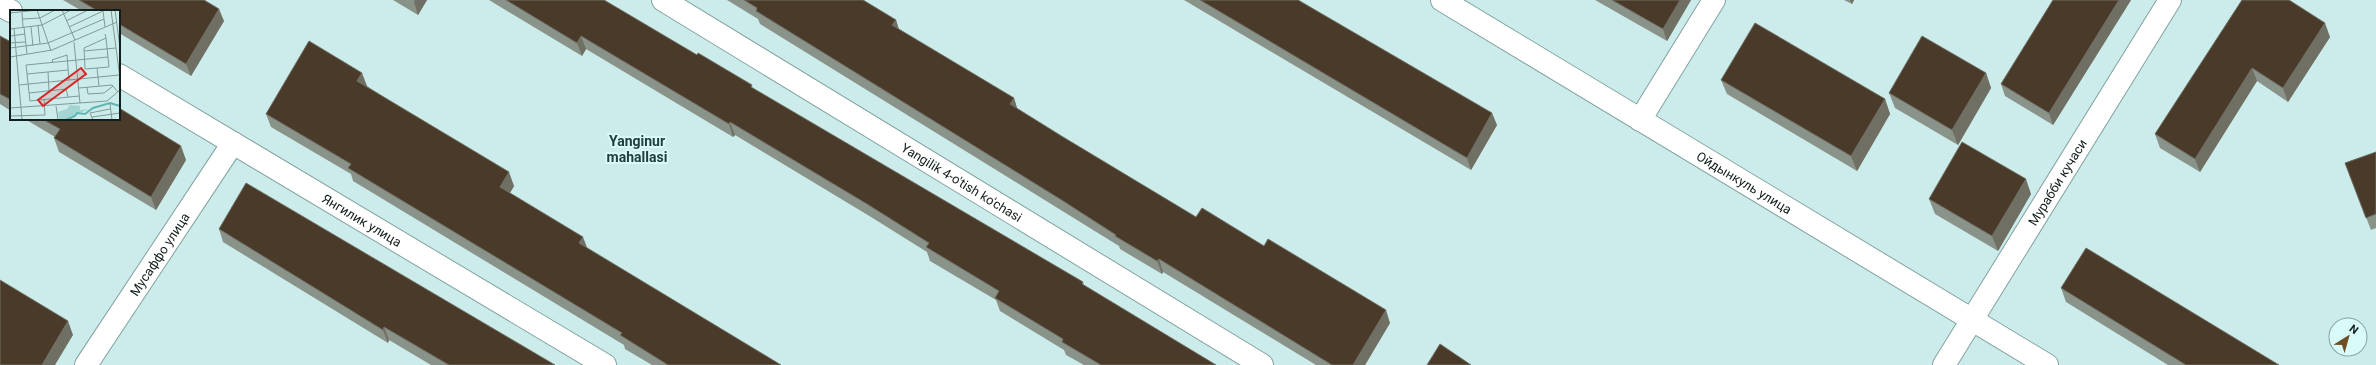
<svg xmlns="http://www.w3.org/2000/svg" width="2376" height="365" viewBox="0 0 2376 365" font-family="Roboto,sans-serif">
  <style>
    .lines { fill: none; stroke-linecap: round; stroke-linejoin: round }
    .minor-casing { stroke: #83a3a1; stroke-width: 24 }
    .tertiary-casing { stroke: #83a3a1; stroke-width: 24 }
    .minor { stroke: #fff; stroke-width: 22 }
    .tertiary { stroke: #fff; stroke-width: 22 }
    .wall { fill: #8a938a }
    .shaded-wall { fill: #706f63 }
    .building { fill: #493a29; stroke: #706f63 }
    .labels { text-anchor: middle; stroke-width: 4; stroke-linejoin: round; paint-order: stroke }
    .street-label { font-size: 13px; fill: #131f1e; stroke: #d8faf8 }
    .neighbourhood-label { font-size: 14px; font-weight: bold; fill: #213e3c; stroke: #d8faf8 }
    .inset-river { fill: none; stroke: #60b6b2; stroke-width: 2 }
    .inset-road { fill: none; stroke: #819a98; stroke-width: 1 }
    .view { fill: #d62828; fill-opacity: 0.15; stroke: #d62828; stroke-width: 2 }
    .inset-edge { fill: none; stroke: #131f1e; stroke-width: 2 }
  </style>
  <rect width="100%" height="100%" fill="#cbecea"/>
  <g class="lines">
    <g class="minor-casing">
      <g id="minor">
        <path id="s1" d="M663 0 1262 365"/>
        <path d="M0 5 11 11"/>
        <path id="s2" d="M119 75 605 365"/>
        <path d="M1640 120 1714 0"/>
        <path id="s3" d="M86 365 233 143"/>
      </g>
    </g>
    <g class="tertiary-casing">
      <g id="tertiary">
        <path id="s4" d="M1442 0 2047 365"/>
        <path id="s5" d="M1944 365 2170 0"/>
      </g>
    </g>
    <use href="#minor" class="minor"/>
    <use href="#tertiary" class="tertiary"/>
  </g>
  <g class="wall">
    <path d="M63 0H204L224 21 191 76 119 33V11H82Z"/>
    <path d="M393 0H427L418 15Z"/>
    <path d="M489 0H604L754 89 1083 282 1084 285 1216 365H1084L1066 355 1064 350 1000 311 996 300 930 261 927 252 871 217 735 135 733 137 586 49 582 56Z"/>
    <path d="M727 0H863L896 20 899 30 1014 98 1017 109 1063 137 1196 217 1390 323 1365 365H1316L1163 272 1162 274 1120 249 1119 246 1064 212 760 24 758 19Z"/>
    <path d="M1184 0H1298L1497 125 1471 170Z"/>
    <path d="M1595 0H1691L1667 41Z"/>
    <path d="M1844 0H1854L1852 4Z"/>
    <path d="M2053 0H2131L2053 125 2005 96 2001 84Z"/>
    <path d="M2242 0 2330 37 2288 102 2257 81 2200 172 2160 148 2155 134Z"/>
    <path d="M0 36 11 42V111L0 104Z"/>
    <path d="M1986 73 1991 88 1958 145 1895 108 1889 93Z"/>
    <path d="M1721 80 1885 99 1890 114 1857 171 1727 94Z"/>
    <path d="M367 86 514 186 510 193 587 248 781 365H652L625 349 624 345 353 181 351 174 271 127 266 114Z"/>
    <path d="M25 119H119L186 160 156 210 59 152 54 138 55 137Z"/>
    <path d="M2376 152V228L2371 230 2345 163Z"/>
    <path d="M2031 194 1998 251 1935 214 1929 199Z"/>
    <path d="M219 229 555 365H431L389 340 388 343 223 242Z"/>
    <path d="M2061 288 2279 365H2168L2066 302Z"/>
  </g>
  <g class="shaded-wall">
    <path d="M415 0H427L418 15 414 2Z"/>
    <path d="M1680 0H1691L1667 41 1663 29Z"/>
    <path d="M1850 0H1854L1852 4Z"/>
    <path d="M2119 0H2131L2053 125 2049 113Z"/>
    <path d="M219 9 224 21 191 76 186 64Z"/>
    <path d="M896 20 900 33 892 25Z"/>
    <path d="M2325 23 2330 37 2288 102 2283 88Z"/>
    <path d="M581 36 586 49 582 56 577 43Z"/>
    <path d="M2252 68 2257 81 2200 172 2195 159Z"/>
    <path d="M362 73 367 86 362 95 357 81Z"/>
    <path d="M1986 73 1991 88 1958 145 1952 130Z"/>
    <path d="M1014 98 1018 111 1010 104Z"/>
    <path d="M1885 99 1890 114 1857 171 1851 156Z"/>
    <path d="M1492 113 1497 125 1471 170 1467 158Z"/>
    <path d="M730 122 735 135 733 137 729 124Z"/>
    <path d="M181 146 186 160 156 210 151 197Z"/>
    <path d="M509 172 514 186 505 201 500 187Z"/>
    <path d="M2026 179 2031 194 1998 251 1992 236Z"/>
    <path d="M583 237 588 250 579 243Z"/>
    <path d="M1159 259 1163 272 1162 274 1157 261Z"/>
    <path d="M1386 310 1390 323 1365 365H1353Z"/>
    <path d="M68 321 73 335 55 365H42Z"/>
    <path d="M384 327 389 340 388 343 383 330Z"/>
  </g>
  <g class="building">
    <path d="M79 0H204L219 9 186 64 119 24V11H98Z"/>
    <path d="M506 0H604L697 55 698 53 752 85 751 87 1083 282 1082 284 1216 365H1101L1062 342 1063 339 995 298 999 291 926 247 929 243 867 204 730 122 729 124 581 36 577 43Z"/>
    <path d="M744 0H863L896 20 892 25 1014 98 1010 104 1063 137 1196 217 1202 208 1264 246 1268 239 1386 310 1353 365H1332L1159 259 1157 261 1115 236 1116 235 1060 199 756 11 757 8Z"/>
    <path d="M1200 0H1298L1492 113 1467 158Z"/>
    <path d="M1612 0H1680L1663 29Z"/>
    <path d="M2053 0H2119L2049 113 2001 84Z"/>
    <path d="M2242 0H2289L2325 23 2283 88 2252 68 2195 159 2155 134Z"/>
    <path d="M1755 23 1885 99 1851 156 1721 80Z"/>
    <path d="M0 36 11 42V100L0 94Z"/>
    <path d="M1922 36 1986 73 1952 130 1889 93Z"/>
    <path d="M309 41 362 73 357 81 509 172 500 187 583 237 579 243 781 365H668L620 335 622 333 348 168 351 164 266 114Z"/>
    <path d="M119 108 181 146 151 197 54 138 60 129 42 119H119Z"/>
    <path d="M1962 142 2026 179 1992 236 1929 199Z"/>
    <path d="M2376 152V214L2366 218 2345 163Z"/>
    <path d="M246 183 555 365H449L384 327 383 330 219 229Z"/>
    <path d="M2086 248 2279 365H2186L2061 288Z"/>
    <path d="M0 280 68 321 42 365H0Z"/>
    <path d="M1440 344 1471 365H1427Z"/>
  </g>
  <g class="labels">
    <g class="street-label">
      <text dy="5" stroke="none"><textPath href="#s1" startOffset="350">Yangilik 4-o'tish ko'chasi</textPath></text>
      <text dy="5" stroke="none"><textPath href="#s4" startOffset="353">Ойдынкуль улица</textPath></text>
      <text dy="5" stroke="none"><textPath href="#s5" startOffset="215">Мурабби кучаси</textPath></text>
      <text dy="5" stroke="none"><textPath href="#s2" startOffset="283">Янгилик улица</textPath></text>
      <text dy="5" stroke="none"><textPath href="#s3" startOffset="133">Мусаффо улица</textPath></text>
    </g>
    <g class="neighbourhood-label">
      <text x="637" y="146">Yanginur<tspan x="637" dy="16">mahallasi</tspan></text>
    </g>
  </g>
  <g transform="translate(10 10)">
    <rect width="110" height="110" fill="#cbecea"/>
    <path d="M60 95 70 96V100L79 99 55 110H49L48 102 57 99Z" fill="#a3d5d2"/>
    <path class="inset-river" d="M56 110 65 106 67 103 75 104 83 98 100 93 110 96"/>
    <path class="inset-road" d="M27 0 41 41M52 0 65 30M101 0 110 68M105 0 110 38M93 1 95 17M12 2 13 17M0 3 28 0M13 9 30 8 45 0M56 11 78 0M28 16 30 34M14 17 17 44M21 17 23 36M59 17 93 1M4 18 12 110M0 19 32 15 61 0M95 24 96 28 99 57 75 59 74 38 96 28M0 26 15 24M64 32 70 93M0 33 15 32M0 38 38 33 94 9M74 41 106 38M0 47 42 40 107 12M43 53 42 50 57 45 59 70M87 58 89 76M38 62 39 81M17 64 58 60M9 75 109 65M77 77 78 84 94 83 103 76M69 78 102 75 108 82M19 83 56 79 58 87M69 86 20 91 16 55 98 47M100 94 102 110M46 96 48 110M0 98 97 91 110 80M0 106 35 105 34 89M82 107 110 103M83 110 80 103 100 99"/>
    <path class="view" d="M71 58 76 64 33 96 28 90Z"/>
    <rect width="110" height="110" class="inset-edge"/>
  </g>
  <g transform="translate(2348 337) rotate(37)"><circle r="19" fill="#d8faf8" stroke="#89a2a1"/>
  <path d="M0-3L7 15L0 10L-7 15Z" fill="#6e4e24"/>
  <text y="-6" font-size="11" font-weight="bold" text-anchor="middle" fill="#131f1e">N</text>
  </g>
</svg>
